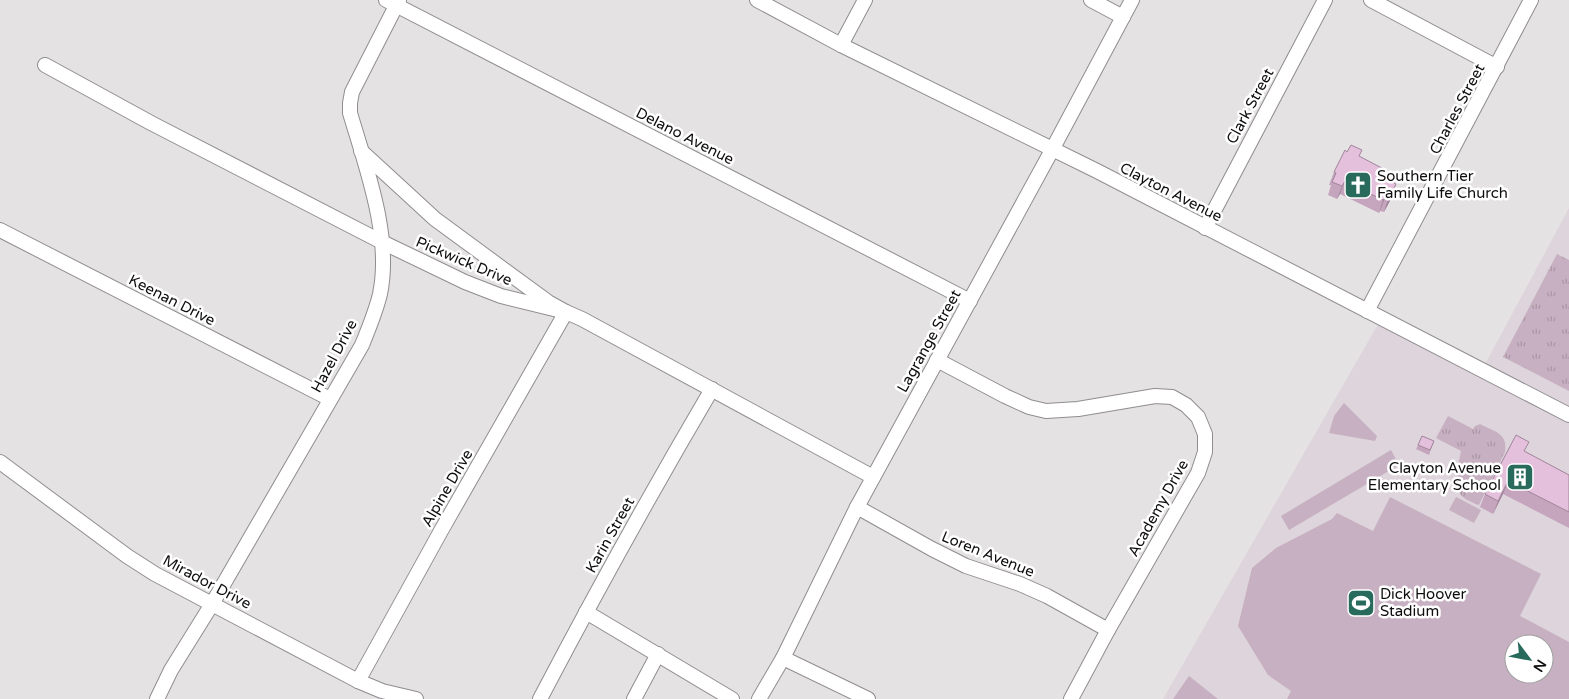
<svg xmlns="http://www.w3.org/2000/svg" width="1569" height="699" viewBox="0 0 1569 699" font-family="'Varela Round',sans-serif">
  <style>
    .built { fill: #ded4db; fill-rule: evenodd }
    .park { fill: url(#park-tufts) }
    .garden { fill: #c7b0c1; fill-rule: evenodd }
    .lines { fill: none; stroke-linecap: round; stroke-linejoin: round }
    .minor-casing { stroke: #908d90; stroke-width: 16 }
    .minor { stroke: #fff; stroke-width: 14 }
    .wall { fill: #c5a5bd }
    .shaded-wall { fill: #a0869a }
    .building { fill: #e5c0dc; stroke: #a0869a }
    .labels { text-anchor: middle; stroke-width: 5; stroke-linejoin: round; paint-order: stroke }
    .street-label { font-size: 15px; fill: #0f0e0f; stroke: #fff }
    .poi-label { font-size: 15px; fill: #0f0e0f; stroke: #fff; text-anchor: start }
  </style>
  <defs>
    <pattern id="park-tufts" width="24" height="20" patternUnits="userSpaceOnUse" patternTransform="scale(1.25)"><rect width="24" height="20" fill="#c7b0c1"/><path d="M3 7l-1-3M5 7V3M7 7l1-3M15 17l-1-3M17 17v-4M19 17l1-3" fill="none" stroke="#aa96a5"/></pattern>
  </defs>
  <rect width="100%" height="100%" fill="#e5e2e4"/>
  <path class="built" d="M1569 208V699H1163L1381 319 1482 370ZM1514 644H1544V674H1514Z"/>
  <g class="park">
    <path d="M1557 254 1569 260V391L1503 357Z"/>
    <path d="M1448 416 1473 429 1475 426 1480 424C1495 432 1508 433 1505 452L1479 505C1473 503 1464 499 1461 495 1451 483 1459 464 1461 451L1436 438Z"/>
  </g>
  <g class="garden">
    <path d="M1344 403 1377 436 1375 441 1329 433 1334 416Z"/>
    <path d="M1391 450 1399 465 1289 530 1281 516Z"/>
    <path d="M1390 497 1541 574 1520 616 1569 642V699H1287L1291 691 1268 675 1238 626 1252 568 1276 548 1332 519 1337 513 1373 531ZM1514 644H1544V674H1514Z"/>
    <path d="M1456 497 1481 510 1474 523 1449 510Z"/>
    <path d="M1189 676 1218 699H1173Z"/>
  </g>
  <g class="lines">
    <g class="minor-casing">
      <g id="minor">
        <path d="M386 0 970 301"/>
        <path d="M757 0 841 45 1097 171 1569 415"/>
        <path d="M1091 0 1123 17"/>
        <path d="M1371 0 1497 67"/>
        <path d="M841 45 865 0"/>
        <path d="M45 65 151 123 382 242 465 282 501 296 566 312 582 319 873 477"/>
        <path d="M1205 228 1325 0"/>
        <path d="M0 230 330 399"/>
        <path d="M1367 311 1531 0"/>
        <path d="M937 360 1005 396 1029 407 1046 411 1078 409 1155 396 1172 397 1186 405 1198 417 1205 434V452L1198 473 1108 630 1071 699"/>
        <path d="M0 462 127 556 155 574 358 681 382 691 416 699"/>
        <path d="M857 507 932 549 966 566 1020 584 1047 596 1108 630"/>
        <path d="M586 612 732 699"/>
        <path d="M783 658 868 699"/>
        <path d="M358 681 442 529 566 312 548 302 435 219 361 151"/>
        <path d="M157 699 171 670 212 604 362 345C369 328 376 311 380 294 392 237 366 167 350 113V103L352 92 399 0"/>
        <path d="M540 699C595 594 652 491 712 389"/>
        <path d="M634 699 658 654"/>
        <path d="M759 699 783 658 857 507 1052 150 1132 0"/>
      </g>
    </g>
    <use href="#minor" class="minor"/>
  </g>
  <g class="wall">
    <path d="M1359 156 1395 183 1392 197 1384 212 1380 211 1379 213 1340 194 1337 199 1328 195 1331 185H1329L1334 172Z"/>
    <path d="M1434 441 1429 455 1416 449 1418 445Z"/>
    <path d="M1525 452 1569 475V528L1503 494 1493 514 1480 507 1485 494Z"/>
  </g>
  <g class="shaded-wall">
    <path d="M1345 181 1340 194 1337 199 1342 186Z"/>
    <path d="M1396 184 1392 197 1384 212 1388 199Z"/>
    <path d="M1385 198 1380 211 1379 213 1383 200Z"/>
    <path d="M1508 481 1503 494 1493 514 1498 501Z"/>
  </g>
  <g class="building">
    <path d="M1351 145 1362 150 1359 156 1397 176 1394 183 1396 184 1388 199 1385 198 1383 200 1345 181 1342 186 1332 182 1336 173 1334 172 1345 150 1347 152Z"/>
    <path d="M1516 435 1529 442 1524 451 1569 475V512L1508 481 1498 501 1485 494Z"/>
    <path d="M1422 436 1434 441 1430 450 1418 445Z"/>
  </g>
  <defs>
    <g id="church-square" transform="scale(1.4375)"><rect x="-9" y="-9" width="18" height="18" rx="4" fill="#286b5c" stroke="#fff"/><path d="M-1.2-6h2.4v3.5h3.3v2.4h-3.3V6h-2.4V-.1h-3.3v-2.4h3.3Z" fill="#fff"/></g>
    <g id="building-square" transform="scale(1.4375)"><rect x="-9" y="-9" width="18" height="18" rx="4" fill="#286b5c" stroke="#fff"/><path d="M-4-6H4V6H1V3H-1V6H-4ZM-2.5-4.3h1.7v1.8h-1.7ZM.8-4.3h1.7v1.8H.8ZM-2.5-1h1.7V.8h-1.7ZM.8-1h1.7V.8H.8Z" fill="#fff"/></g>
    <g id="stadium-square" transform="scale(1.4375)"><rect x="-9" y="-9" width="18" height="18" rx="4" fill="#286b5c" stroke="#fff"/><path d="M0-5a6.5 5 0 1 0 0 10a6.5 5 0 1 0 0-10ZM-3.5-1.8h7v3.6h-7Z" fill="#fff"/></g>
  </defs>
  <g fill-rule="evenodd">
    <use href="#church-square" x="1358" y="185"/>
    <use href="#building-square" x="1520" y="477"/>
    <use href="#stadium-square" x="1361" y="603"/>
  </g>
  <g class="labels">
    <g class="street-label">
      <text transform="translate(1250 106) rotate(-62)" y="5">Clark Street</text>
      <text transform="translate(1457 109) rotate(-62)" y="5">Charles Street</text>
      <text transform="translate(685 136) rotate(27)" y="5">Delano Avenue</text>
      <text transform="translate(1171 192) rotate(27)" y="5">Clayton Avenue</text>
      <text transform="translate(464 261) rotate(23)" y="5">Pickwick Drive</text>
      <text transform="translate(172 300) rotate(27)" y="5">Keenan Drive</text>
      <text transform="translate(929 341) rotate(-61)" y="5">Lagrange Street</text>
      <text transform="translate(334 356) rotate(-62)" y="5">Hazel Drive</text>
      <text transform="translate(447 488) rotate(-60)" y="5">Alpine Drive</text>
      <text transform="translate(1158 508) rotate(-61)" y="5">Academy Drive</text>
      <text transform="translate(610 535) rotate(-61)" y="5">Karin Street</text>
      <text transform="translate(988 554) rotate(22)" y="5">Loren Avenue</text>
      <text transform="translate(207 582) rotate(28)" y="5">Mirador Drive</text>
    </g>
    <g class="poi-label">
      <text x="1377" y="181">Southern Tier<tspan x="1377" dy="17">Family Life Church</tspan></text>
      <text x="1501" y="473" text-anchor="end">Clayton Avenue<tspan x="1501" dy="17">Elementary School</tspan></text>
      <text x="1380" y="599">Dick Hoover<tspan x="1380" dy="17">Stadium</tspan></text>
    </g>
  </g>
  <g transform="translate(1529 659) rotate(122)"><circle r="24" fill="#ffffff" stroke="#9f9f9f"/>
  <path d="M0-4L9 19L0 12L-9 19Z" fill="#286b5c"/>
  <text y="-8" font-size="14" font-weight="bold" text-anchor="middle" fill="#0f0e0f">N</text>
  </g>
</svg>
